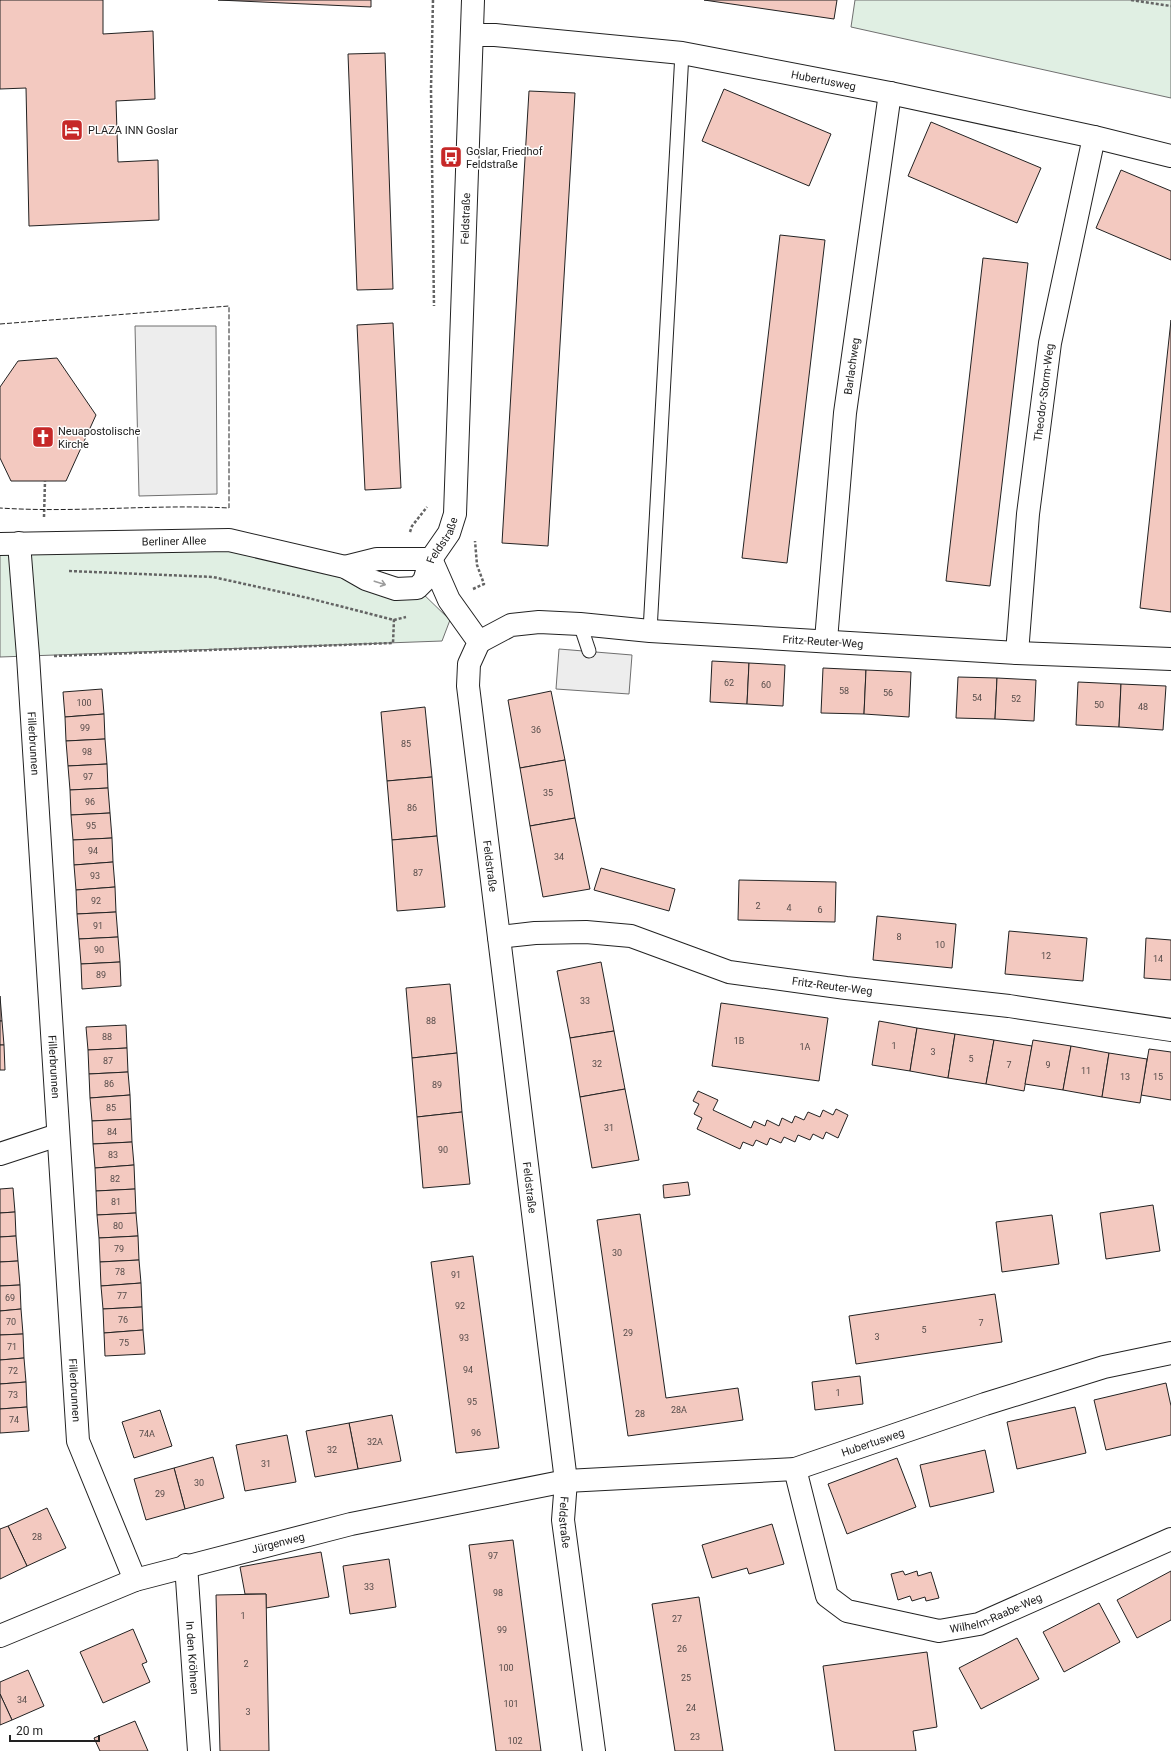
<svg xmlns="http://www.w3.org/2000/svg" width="1171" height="1751" viewBox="0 0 1171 1751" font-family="Roboto,sans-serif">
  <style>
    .green { fill: #e0efe3; stroke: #6f6f6f }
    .parking { fill: #ededed; stroke: #6f6f6f }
    .building { fill: #f3c9c0; stroke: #222 }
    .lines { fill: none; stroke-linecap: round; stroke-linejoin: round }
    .lane-casing { stroke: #222; stroke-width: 15 }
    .street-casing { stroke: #222; stroke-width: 24 }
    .secondary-casing { stroke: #222; stroke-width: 24 }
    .path { stroke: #646464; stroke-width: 2.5; stroke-dasharray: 3 2; stroke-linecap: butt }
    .lane { stroke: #fff; stroke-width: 13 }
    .street { stroke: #fff; stroke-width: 22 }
    .secondary { stroke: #fff; stroke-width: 22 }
    .fence { stroke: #222; stroke-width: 1; stroke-dasharray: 5 2; stroke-linecap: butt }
    .oneway { stroke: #9c9c9c }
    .labels { text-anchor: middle; stroke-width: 3; stroke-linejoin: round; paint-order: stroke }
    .number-label { font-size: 9px; fill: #564c4a }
    .street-label { font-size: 11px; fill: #222; stroke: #fff }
    .poi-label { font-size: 11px; fill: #222; stroke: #fff; text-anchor: start }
  </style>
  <rect width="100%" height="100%" fill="#fff"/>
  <g class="green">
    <path d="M855 0H1171V98L851 27Z"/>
    <path d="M180 540 417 588 450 620 442 641 0 657V544Z"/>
  </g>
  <g class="parking">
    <path d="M135 326H216L217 494 139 496Z"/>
    <path d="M559 649 632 655 629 694 556 689Z"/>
  </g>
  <g class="building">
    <path d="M0 0H103V34L153 31 155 99 116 101 118 162 158 160 159 220 29 226 26 88 0 89Z"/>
    <path d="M218 0H371V7Z"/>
    <path d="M704 0H837L834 19Z"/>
    <path d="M385 53 393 289 357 290 348 54Z"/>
    <path d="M724 89 831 134 809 186 702 141Z"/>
    <path d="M529 91 575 93 548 546 502 543Z"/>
    <path d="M931 122 1041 168 1017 223 908 176Z"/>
    <path d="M1121 170 1171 191V260L1096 228Z"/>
    <path d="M780 235 825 240 787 563 742 558Z"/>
    <path d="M983 258 1028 263 990 586 946 581Z"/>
    <path d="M1171 320V612L1140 608Z"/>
    <path d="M393 323 401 488 365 490 357 325Z"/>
    <path d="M57 358 96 415 66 481H11L0 458V387L18 361Z"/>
    <path d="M712 661 749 663 747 704 710 702Z"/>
    <path d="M749 663 785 665 783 706 747 704Z"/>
    <path d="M823 668 866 670 864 714 821 713Z"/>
    <path d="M866 670 911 672 909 717 864 714Z"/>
    <path d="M958 677 997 678 995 719 956 718Z"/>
    <path d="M997 678 1036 680 1034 721 995 719Z"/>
    <path d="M1078 682 1121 684 1119 727 1076 725Z"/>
    <path d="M1121 684 1166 686 1163 730 1119 727Z"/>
    <path d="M102 689 104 714 65 717 63 692Z"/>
    <path d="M551 691 565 760 520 768 508 700Z"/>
    <path d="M425 707 432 777 387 781 381 712Z"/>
    <path d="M104 714 105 739 66 741 65 717Z"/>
    <path d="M105 739 107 764 68 766 66 741Z"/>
    <path d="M565 760 575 818 530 826 520 768Z"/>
    <path d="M107 764 108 788 70 790 68 766Z"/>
    <path d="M432 777 437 836 392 840 387 781Z"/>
    <path d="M108 788 110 813 71 815 70 790Z"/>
    <path d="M110 813 112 838 73 840 71 815Z"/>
    <path d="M575 818 590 889 543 897 530 826Z"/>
    <path d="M437 836 445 907 397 911 392 840Z"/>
    <path d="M112 838 113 862 74 865 73 840Z"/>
    <path d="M113 862 115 887 76 890 74 865Z"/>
    <path d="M601 868 675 889 669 911 594 890Z"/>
    <path d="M739 880 836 882 835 922 738 920Z"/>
    <path d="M115 887 116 912 77 914 76 890Z"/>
    <path d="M116 912 118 937 79 939 77 914Z"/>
    <path d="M877 916 956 924 952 968 873 960Z"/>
    <path d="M1009 931 1087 938 1083 981 1005 974Z"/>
    <path d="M118 937 120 962 81 964 79 939Z"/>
    <path d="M1146 938 1171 940V980L1144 978Z"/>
    <path d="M120 962 121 986 82 989 81 964Z"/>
    <path d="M601 962 614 1031 570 1038 557 971Z"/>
    <path d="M450 984 457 1053 412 1058 406 988Z"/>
    <path d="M0 996 2 1021H0Z"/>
    <path d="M721 1003 828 1018 819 1081 712 1066Z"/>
    <path d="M0 1021H2L4 1045H0Z"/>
    <path d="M879 1021 917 1028 910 1071 872 1065Z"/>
    <path d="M126 1025 127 1048 88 1050 86 1027Z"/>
    <path d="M917 1028 955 1034 948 1078 910 1071Z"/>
    <path d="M614 1031 625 1089 580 1097 570 1038Z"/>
    <path d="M955 1034 994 1040 986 1084 948 1078Z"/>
    <path d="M994 1040 1032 1046 1024 1091 986 1084Z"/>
    <path d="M1033 1040 1071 1046 1063 1090 1025 1084Z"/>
    <path d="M0 1045H4L5 1070H0Z"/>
    <path d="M1071 1046 1109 1053 1102 1097 1063 1090Z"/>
    <path d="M127 1048 128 1072 89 1074 88 1050Z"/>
    <path d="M1149 1049 1171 1052V1100L1141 1095Z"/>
    <path d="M457 1053 462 1112 417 1117 412 1058Z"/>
    <path d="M1109 1053 1147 1059 1140 1103 1102 1097Z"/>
    <path d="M128 1072 130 1095 90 1098 89 1074Z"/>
    <path d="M625 1089 639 1160 592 1168 580 1097Z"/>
    <path d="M698 1091 718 1100 713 1110 751 1128 754 1121 765 1126 767 1120 779 1126 782 1118 792 1123 795 1116 804 1120 808 1112 820 1117 823 1110 833 1115 836 1109 848 1115 838 1138 826 1132 823 1139 813 1134 810 1140 798 1135 795 1142 784 1137 781 1143 770 1138 767 1145 756 1140 753 1146 743 1142 740 1149 697 1129 702 1118 694 1114 699 1104 693 1101Z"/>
    <path d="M130 1095 131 1119 92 1121 90 1098Z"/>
    <path d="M462 1112 470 1184 423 1188 417 1117Z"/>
    <path d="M131 1119 132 1142 93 1144 92 1121Z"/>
    <path d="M132 1142 134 1165 95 1168 93 1144Z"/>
    <path d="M134 1165 135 1189 96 1191 95 1168Z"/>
    <path d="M688 1182 690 1195 664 1198 663 1185Z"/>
    <path d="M13 1188 15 1212 0 1213V1189Z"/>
    <path d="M135 1189 136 1213 97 1215 96 1191Z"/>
    <path d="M1153 1205 1160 1251 1106 1259 1100 1213Z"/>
    <path d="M15 1212 16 1236 0 1237V1213Z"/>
    <path d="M136 1213 138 1236 99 1238 97 1215Z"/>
    <path d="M640 1214 666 1398 738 1388 743 1420 628 1436 597 1220Z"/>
    <path d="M1052 1215 1059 1264 1002 1272 996 1222Z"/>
    <path d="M16 1236 18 1261 0 1262V1237Z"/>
    <path d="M138 1236 139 1260 100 1262 99 1238Z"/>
    <path d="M473 1256 499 1448 456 1453 431 1262Z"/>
    <path d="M139 1260 141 1283 101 1286 100 1262Z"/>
    <path d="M18 1261 20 1285 0 1286V1262Z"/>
    <path d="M141 1283 142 1307 103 1309 101 1286Z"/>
    <path d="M20 1285 21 1309 0 1311V1286Z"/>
    <path d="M995 1294 1002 1342 856 1364 849 1316Z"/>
    <path d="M142 1307 143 1330 104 1333 103 1309Z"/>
    <path d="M21 1309 23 1334 0 1335V1311Z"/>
    <path d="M143 1330 145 1354 105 1356 104 1333Z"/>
    <path d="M23 1334 24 1358 0 1360V1335Z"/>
    <path d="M24 1358 26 1382 0 1384V1360Z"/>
    <path d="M860 1376 863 1404 815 1410 812 1382Z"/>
    <path d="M26 1382 27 1407 0 1409V1384Z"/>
    <path d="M1166 1383 1171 1406V1435L1106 1450 1094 1400Z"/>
    <path d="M27 1407 29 1431 0 1433V1409Z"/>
    <path d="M1075 1407 1086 1453 1017 1469 1007 1422Z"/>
    <path d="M160 1410 172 1446 134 1458 122 1422Z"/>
    <path d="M392 1415 401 1461 358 1469 349 1423Z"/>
    <path d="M349 1423 358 1469 315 1477 306 1431Z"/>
    <path d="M287 1435 296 1482 245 1491 236 1445Z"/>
    <path d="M985 1450 994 1492 930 1507 920 1465Z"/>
    <path d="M213 1457 224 1498 185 1509 174 1468Z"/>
    <path d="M897 1458 916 1507 847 1534 828 1484Z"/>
    <path d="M174 1468 185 1509 146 1520 134 1479Z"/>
    <path d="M47 1508 66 1548 27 1566 8 1526Z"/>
    <path d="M772 1524 784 1564 749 1574 747 1568 712 1578 702 1545Z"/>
    <path d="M8 1526 27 1566 0 1579V1529Z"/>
    <path d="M513 1540 541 1751H496L469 1545Z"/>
    <path d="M321 1552 329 1597 266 1608V1594H245L240 1567Z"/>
    <path d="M389 1559 396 1607 350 1614 343 1566Z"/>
    <path d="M903 1571 905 1575 917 1571 918 1576 931 1572 939 1598 926 1601 925 1597 912 1601 910 1596 898 1600 891 1574Z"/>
    <path d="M1171 1571V1620L1137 1638 1117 1600Z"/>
    <path d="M266 1594 269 1751H220L216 1595Z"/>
    <path d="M699 1597 723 1751H675L652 1604Z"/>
    <path d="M1099 1603 1120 1642 1064 1672 1043 1632Z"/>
    <path d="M133 1629 147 1662 142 1664 150 1682 103 1703 80 1652Z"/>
    <path d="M1017 1638 1039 1679 981 1709 959 1668Z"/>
    <path d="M927 1652 937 1727 913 1731 916 1751H835L823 1666Z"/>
    <path d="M28 1670 44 1706 12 1720 0 1694V1682Z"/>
    <path d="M0 1694 12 1720 0 1725Z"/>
    <path d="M135 1721 148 1751H100L94 1738Z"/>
  </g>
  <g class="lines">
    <g class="lane-casing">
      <g id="lane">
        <path d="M580 624 589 651"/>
        <path d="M650 631 682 53"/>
      </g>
    </g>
    <g class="street-casing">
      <g id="street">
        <path id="s1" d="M472 35H495L682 53 890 93 1094 137 1171 156"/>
        <path id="s2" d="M19 543 28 656 78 1441 135 1580"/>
        <path id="s3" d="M431 559 449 600 479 642 469 664 468 686 566 1481 563 1520 594 1751"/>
        <path id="s4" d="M826 640 845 413 890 93"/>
        <path id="s5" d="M479 642 511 625 539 622 580 624 650 631 1017 653 1171 659"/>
        <path id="s6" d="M1017 653 1028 514 1050 343 1094 137"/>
        <path id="s7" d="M499 937 535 933 586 932 631 936 729 972 846 988 1009 1006 1171 1030"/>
        <path d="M0 1154 58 1135"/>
        <path id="s8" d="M795 1469 827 1596 847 1611 939 1631 979 1624 1171 1539"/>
        <path id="s9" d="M186 1565 199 1751"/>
        <path id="s10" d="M0 1636 135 1580 351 1524 566 1481 795 1469 985 1404 1104 1367 1171 1353"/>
      </g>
    </g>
    <g class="secondary-casing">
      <g id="secondary">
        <path id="s11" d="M0 544 229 540 345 567 366 579 396 589 417 588 424 581 431 559 449 533 455 514 473 0"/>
        <path d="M345 567 377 559H431"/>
      </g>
    </g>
    <g class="path">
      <path d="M433 0 431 89 434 306"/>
      <path d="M1131 0 1171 6"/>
      <path d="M44 517 45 481"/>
      <path d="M410 532 412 526 427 507"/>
      <path d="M69 571 213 577 308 598 394 620 406 617"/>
      <path d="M473 589 484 584 477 565 475 541"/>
      <path d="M54 656 393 643 394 619"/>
    </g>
    <use href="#lane" class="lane"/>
    <use href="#street" class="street"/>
    <use href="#secondary" class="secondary"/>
    <path class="fence" d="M0 324 229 306V508C153 504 76 513 0 508"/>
  </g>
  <defs><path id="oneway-shaft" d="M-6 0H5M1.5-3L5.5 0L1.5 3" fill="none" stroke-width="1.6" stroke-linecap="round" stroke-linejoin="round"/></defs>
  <use class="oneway" href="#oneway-shaft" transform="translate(380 583) rotate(18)"/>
  <defs>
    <g id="hotel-square" transform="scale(1.15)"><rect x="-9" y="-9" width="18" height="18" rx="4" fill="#c62828" stroke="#fff"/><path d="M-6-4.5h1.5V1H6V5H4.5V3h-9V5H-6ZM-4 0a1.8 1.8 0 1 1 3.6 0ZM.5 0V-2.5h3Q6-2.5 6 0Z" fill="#fff"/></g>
    <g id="bus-square" transform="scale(1.15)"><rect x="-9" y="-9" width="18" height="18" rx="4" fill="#c62828" stroke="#fff"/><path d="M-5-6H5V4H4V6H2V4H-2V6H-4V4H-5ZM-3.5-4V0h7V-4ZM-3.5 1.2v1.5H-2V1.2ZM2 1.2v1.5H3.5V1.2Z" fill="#fff"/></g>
    <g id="church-square" transform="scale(1.15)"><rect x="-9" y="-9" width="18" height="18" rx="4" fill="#c62828" stroke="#fff"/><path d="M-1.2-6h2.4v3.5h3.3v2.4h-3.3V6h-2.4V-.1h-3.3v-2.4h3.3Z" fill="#fff"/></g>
  </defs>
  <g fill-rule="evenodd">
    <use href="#hotel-square" x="72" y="130"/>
    <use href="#bus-square" x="451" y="157"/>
    <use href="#church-square" x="43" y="437"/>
  </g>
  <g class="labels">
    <g class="number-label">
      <text x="729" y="686">62</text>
      <text x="766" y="688">60</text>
      <text x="844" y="694">58</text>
      <text x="888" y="696">56</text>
      <text x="977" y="701">54</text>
      <text x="1016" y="702">52</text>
      <text x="84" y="706">100</text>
      <text x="1099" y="708">50</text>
      <text x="1143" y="710">48</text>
      <text x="85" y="731">99</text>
      <text x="536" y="733">36</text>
      <text x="406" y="747">85</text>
      <text x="87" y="755">98</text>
      <text x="88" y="780">97</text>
      <text x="548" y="796">35</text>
      <text x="90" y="805">96</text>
      <text x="412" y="811">86</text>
      <text x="91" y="829">95</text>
      <text x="93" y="854">94</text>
      <text x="559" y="860">34</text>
      <text x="418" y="876">87</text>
      <text x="95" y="879">93</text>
      <text x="96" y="904">92</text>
      <text x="758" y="909">2</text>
      <text x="789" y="911">4</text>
      <text x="820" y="913">6</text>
      <text x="98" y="929">91</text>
      <text x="899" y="940">8</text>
      <text x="940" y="948">10</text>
      <text x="99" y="953">90</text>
      <text x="1046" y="959">12</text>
      <text x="1158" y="962">14</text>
      <text x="101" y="978">89</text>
      <text x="585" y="1004">33</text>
      <text x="431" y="1024">88</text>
      <text x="107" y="1040">88</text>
      <text x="739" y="1044">1B</text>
      <text x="894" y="1049">1</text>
      <text x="805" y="1050">1A</text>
      <text x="933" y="1055">3</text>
      <text x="971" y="1062">5</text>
      <text x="108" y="1064">87</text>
      <text x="597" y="1067">32</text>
      <text x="1009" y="1068">7</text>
      <text x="1048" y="1068">9</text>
      <text x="1086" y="1074">11</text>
      <text x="1125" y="1080">13</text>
      <text x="1158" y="1080">15</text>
      <text x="109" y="1087">86</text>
      <text x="437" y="1088">89</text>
      <text x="111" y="1111">85</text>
      <text x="609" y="1131">31</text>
      <text x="112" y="1135">84</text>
      <text x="443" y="1153">90</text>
      <text x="113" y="1158">83</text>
      <text x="115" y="1182">82</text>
      <text x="116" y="1205">81</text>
      <text x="118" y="1229">80</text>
      <text x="119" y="1252">79</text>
      <text x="617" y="1256">30</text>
      <text x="120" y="1275">78</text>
      <text x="456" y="1278">91</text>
      <text x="122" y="1299">77</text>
      <text x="10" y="1301">69</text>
      <text x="460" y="1309">92</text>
      <text x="123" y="1323">76</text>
      <text x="11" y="1325">70</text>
      <text x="981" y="1326">7</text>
      <text x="924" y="1333">5</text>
      <text x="628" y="1336">29</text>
      <text x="877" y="1340">3</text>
      <text x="464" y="1341">93</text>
      <text x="124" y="1346">75</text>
      <text x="12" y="1350">71</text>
      <text x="468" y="1373">94</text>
      <text x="13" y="1374">72</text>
      <text x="838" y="1396">1</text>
      <text x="13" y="1398">73</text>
      <text x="472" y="1405">95</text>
      <text x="679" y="1413">28A</text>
      <text x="640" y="1417">28</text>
      <text x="14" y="1423">74</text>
      <text x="476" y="1436">96</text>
      <text x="147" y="1437">74A</text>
      <text x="375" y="1445">32A</text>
      <text x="332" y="1453">32</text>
      <text x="266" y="1467">31</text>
      <text x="199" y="1486">30</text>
      <text x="160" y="1497">29</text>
      <text x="37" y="1540">28</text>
      <text x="493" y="1559">97</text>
      <text x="369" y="1590">33</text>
      <text x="498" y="1596">98</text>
      <text x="243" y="1619">1</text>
      <text x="677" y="1622">27</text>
      <text x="502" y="1633">99</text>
      <text x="682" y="1652">26</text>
      <text x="246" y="1667">2</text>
      <text x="506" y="1671">100</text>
      <text x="686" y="1681">25</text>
      <text x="22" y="1703">34</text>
      <text x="511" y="1707">101</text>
      <text x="691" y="1711">24</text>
      <text x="248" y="1715">3</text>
      <text x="695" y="1740">23</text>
      <text x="515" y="1744">102</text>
    </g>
    <g class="street-label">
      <text dy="4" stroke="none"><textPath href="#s1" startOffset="355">Hubertusweg</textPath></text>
      <text dy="4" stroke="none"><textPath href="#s11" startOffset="805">Feldstraße</textPath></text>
      <text dy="4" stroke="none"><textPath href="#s4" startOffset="275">Barlachweg</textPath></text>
      <text dy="4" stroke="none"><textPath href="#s6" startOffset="262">Theodor-Storm-Weg</textPath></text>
      <text dy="4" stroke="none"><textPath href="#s11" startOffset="480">Feldstraße</textPath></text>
      <text dy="4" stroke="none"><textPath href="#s11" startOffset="174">Berliner Allee</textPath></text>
      <text dy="4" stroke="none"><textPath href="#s5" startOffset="349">Fritz-Reuter-Weg</textPath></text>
      <text dy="4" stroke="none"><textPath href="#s2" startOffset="201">Fillerbrunnen</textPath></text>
      <text dy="4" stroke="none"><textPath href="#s3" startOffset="324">Feldstraße</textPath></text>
      <text dy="4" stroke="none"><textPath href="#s7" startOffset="341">Fritz-Reuter-Weg</textPath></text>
      <text dy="4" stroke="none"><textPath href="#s2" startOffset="525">Fillerbrunnen</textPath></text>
      <text dy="4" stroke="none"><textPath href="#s3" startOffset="648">Feldstraße</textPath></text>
      <text dy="4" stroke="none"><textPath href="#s2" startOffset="849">Fillerbrunnen</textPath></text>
      <text dy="4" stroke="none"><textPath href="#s10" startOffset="900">Hubertusweg</textPath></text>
      <text dy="4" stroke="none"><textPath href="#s3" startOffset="985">Feldstraße</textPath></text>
      <text dy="4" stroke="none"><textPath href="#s10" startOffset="294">Jürgenweg</textPath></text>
      <text dy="4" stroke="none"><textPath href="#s8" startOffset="310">Wilhelm-Raabe-Weg</textPath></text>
      <text dy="4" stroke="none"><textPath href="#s9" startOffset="93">In den Kröhnen</textPath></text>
    </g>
    <g class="poi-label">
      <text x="88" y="134">PLAZA INN Goslar</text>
      <text x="466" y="155">Goslar, Friedhof<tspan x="466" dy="13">Feldstraße</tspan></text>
      <text x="58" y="435">Neuapostolische<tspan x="58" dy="13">Kirche</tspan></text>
    </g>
  </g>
  <path d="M10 1735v6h89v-6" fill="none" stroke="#222222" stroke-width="2"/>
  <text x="16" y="1735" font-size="12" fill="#222222" stroke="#ffffff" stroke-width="3" paint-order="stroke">20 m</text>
</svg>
